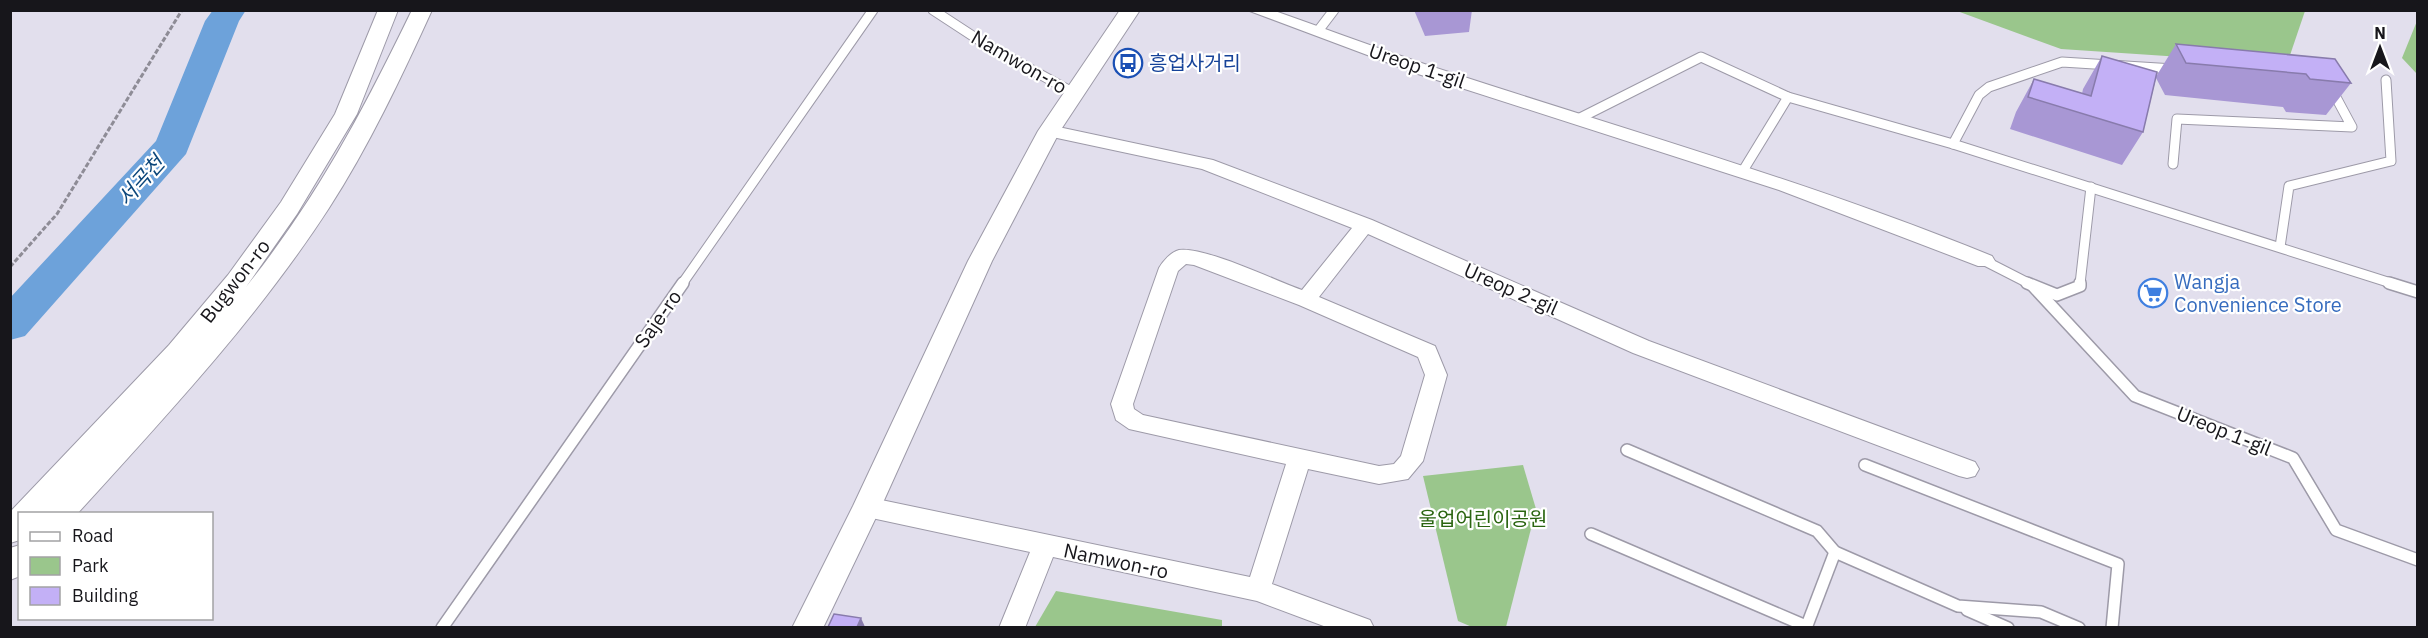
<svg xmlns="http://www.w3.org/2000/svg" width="2428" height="638" viewBox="0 0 2428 638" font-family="'IBM Plex Sans','Noto Sans KR',sans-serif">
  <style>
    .green { fill: #9ac68c }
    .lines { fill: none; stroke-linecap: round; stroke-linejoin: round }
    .river { fill: #6da2da; fill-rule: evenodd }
    .service-far1-casing { stroke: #9d9aa8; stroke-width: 11 }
    .service-casing { stroke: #9d9aa8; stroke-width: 14 }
    .minor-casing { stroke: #9d9aa8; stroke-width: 2 }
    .tertiary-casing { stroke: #9d9aa8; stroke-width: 2 }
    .path { stroke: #8e8c96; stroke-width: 3; stroke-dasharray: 5 2; stroke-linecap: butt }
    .service-far1 { stroke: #fff; stroke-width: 9 }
    .service { stroke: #fff; stroke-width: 11 }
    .minor { fill: #fff; fill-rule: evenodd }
    .tertiary { fill: #fff; fill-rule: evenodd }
    .wall { fill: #a897d4 }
    .shaded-wall { fill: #887bac }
    .building { fill: #c3b0f6; stroke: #887bac; stroke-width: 1.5 }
    .labels { text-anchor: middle; stroke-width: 4.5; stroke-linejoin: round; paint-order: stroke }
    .street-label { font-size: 20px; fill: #17161b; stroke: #fff }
    .transit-label { font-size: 20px; fill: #164399; stroke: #fff; text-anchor: start }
    .shop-label { font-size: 20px; fill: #366cbe; stroke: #fff; text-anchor: start }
    .park-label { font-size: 20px; fill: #2a6510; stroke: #fff }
    .water-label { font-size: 21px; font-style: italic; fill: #0b467a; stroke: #fff }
  </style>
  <rect width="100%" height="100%" fill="#e2dfed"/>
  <g class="green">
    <path d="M1957 11H2305L2287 64 2061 49Z"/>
    <path d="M2417 21V74L2402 58Z"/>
    <path d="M1523 465 1536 509 1506 627H1472L1458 621 1423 476Z"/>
    <path d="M1056 591 1222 620V627H1035Z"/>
  </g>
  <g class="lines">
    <path class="river" d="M213 10H246L239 21 186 154 25 336 10 340V298L156 141 205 21Z"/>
    <g class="service-far1-casing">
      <g id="service-far1">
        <path d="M933 10 985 44 1074 93"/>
        <path d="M1318 31 1334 10"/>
        <path d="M1580 118 1701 57 1788 97"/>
        <path d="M1953 144 1979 95 1989 87 2062 62 2174 69"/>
        <path d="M2173 164 2177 119 2352 127 2331 88"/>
        <path d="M1744 169 1788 97 1953 144 2394 284"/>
        <path d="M2280 247 2289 186 2391 161 2386 80"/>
        <path d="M1985 261 2030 284"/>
        <path d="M682 284 873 10"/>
        <path d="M2080 284 2091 187"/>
      </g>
    </g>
    <g class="service-casing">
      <g id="service">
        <path d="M2027 283 2057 295 2080 286V283"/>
        <path d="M2389 283 2418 292"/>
        <path d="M2033 286 2135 396 2293 458 2336 530 2418 560"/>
        <path d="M1627 450 1817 531 1835 552 1958 606 2041 612 2079 628"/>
        <path d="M1865 465 2118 564 2112 628"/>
        <path d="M1591 534 1806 626"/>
        <path d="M1967 610 2008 628"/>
        <path d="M442 628 683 283"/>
        <path d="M1806 628 1835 552"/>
      </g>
    </g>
    <g class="minor-casing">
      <g id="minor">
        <path d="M1247 10H1272C1332 31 1392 54 1452 73 1633 132 1815 184 1992 256L1995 261 1992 266H1978L1779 190 1418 74Z"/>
        <path d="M1049 125 1213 160 1372 220 1649 341 1975 462 1979 469 1975 476 1967 478 1959 476 1633 353 1368 234 1319 297 1435 346 1447 375 1423 461 1408 479 1379 484 1308 469 1272 584 1370 620 1374 628H1329L1257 601 1053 557 1025 628H999L1030 552 867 517 859 514 855 507 859 500 867 497 1250 577 1286 464 1129 429 1116 420 1111 404 1159 268C1163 261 1171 252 1179 250 1204 246 1276 281 1302 290L1352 228 1202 169 1043 135 1040 131ZM1186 264 1194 265 1299 305 1418 357 1425 375 1401 456 1394 464 1379 466 1143 415 1134 409 1133 404 1178 271Z"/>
      </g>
    </g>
    <g class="tertiary-casing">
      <g id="tertiary">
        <path d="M378 10H398L357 114 297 214 246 287C317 198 362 113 412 10H432C401 78 369 146 329 208 257 319 166 416 77 514H20V540L10 543V512L169 345 228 275 281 202 335 114Z"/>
        <path d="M1120 10H1140L1060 131 992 261 881 507 823 628H792L853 506 968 261 1038 131Z"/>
        <path d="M20 545V576L10 580V548Z"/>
      </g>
    </g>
    <path class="path" d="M10 267 57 214 182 10"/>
    <use href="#service-far1" class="service-far1"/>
    <use href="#service" class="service"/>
    <use href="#minor" class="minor"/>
    <use href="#tertiary" class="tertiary"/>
  </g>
  <g class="wall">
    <path d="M1414 10H1472L1469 32 1425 36Z"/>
    <path d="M2176 44 2351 83 2326 115 2286 112 2283 107 2165 95 2156 78 2143 132 2122 165 2010 129 2016 112 2034 79 2082 94 2083 89 2102 56 2157 75Z"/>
  </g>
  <path class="shaded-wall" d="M861 618 865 627H857Z"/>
  <g class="building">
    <path d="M2176 44 2335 59 2351 83 2310 79 2306 74 2186 63Z"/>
    <path d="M2102 56 2157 72 2143 132 2028 97 2034 79 2091 96Z"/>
    <path d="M834 614 861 618 857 627H828Z"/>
  </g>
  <defs>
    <g id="bus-ring" transform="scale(1.5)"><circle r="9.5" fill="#fff" stroke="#1a4fb4" stroke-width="1.5"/><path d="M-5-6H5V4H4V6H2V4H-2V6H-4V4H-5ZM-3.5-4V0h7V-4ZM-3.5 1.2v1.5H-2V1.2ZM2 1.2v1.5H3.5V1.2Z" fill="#1a4fb4"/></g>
    <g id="supermarket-ring" transform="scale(1.5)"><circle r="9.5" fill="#fff" stroke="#3f7fe0" stroke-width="1.5"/><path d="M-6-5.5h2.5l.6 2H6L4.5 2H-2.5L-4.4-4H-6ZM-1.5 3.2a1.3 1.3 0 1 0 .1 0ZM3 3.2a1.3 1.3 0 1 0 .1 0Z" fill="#3f7fe0"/></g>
  </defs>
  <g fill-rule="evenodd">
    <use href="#bus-ring" x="1128" y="63"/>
    <use href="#supermarket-ring" x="2153" y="293"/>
  </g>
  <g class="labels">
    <g class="street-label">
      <text transform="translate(1019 62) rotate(30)" y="7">Namwon-ro</text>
      <text transform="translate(1417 66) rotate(19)" y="7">Ureop 1-gil</text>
      <text transform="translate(235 281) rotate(-52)" y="7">Bugwon-ro</text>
      <text transform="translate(1511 289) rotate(24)" y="7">Ureop 2-gil</text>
      <text transform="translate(658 319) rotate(-55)" y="7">Saje-ro</text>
      <text transform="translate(2224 431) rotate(22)" y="7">Ureop 1-gil</text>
      <text transform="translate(1116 561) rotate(12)" y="7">Namwon-ro</text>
    </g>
    <g class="transit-label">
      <text x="1149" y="70">흥업사거리</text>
    </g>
    <g class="shop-label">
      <text x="2174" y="289">Wangja<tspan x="2174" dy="23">Convenience Store</tspan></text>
    </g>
    <g class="park-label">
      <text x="1483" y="526">울업어린이공원</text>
    </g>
    <g class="water-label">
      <text transform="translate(141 181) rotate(-48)" y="7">서곡천</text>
    </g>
  </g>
  <rect width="2428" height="638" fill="none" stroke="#17161b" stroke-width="24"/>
  <rect x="18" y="512" width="195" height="108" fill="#ffffff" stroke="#a2a2a4" stroke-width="1.5"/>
  <rect x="30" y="532" width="30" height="9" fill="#ffffff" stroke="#a2a2a4" stroke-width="1.5"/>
  <text x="72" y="542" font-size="18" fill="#17161b">Road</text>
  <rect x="30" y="557" width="30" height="18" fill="#9ac68c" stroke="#a2a2a4" stroke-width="1.5"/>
  <text x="72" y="572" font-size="18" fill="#17161b">Park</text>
  <rect x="30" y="587" width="30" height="18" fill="#c3b0f6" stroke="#a2a2a4" stroke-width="1.5"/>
  <text x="72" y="602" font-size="18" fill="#17161b">Building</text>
  <g transform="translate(2380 48)" stroke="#ffffff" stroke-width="4.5" paint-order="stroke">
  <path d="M0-4.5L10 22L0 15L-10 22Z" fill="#17161b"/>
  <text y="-9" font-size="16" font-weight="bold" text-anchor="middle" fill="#17161b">N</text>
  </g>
</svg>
